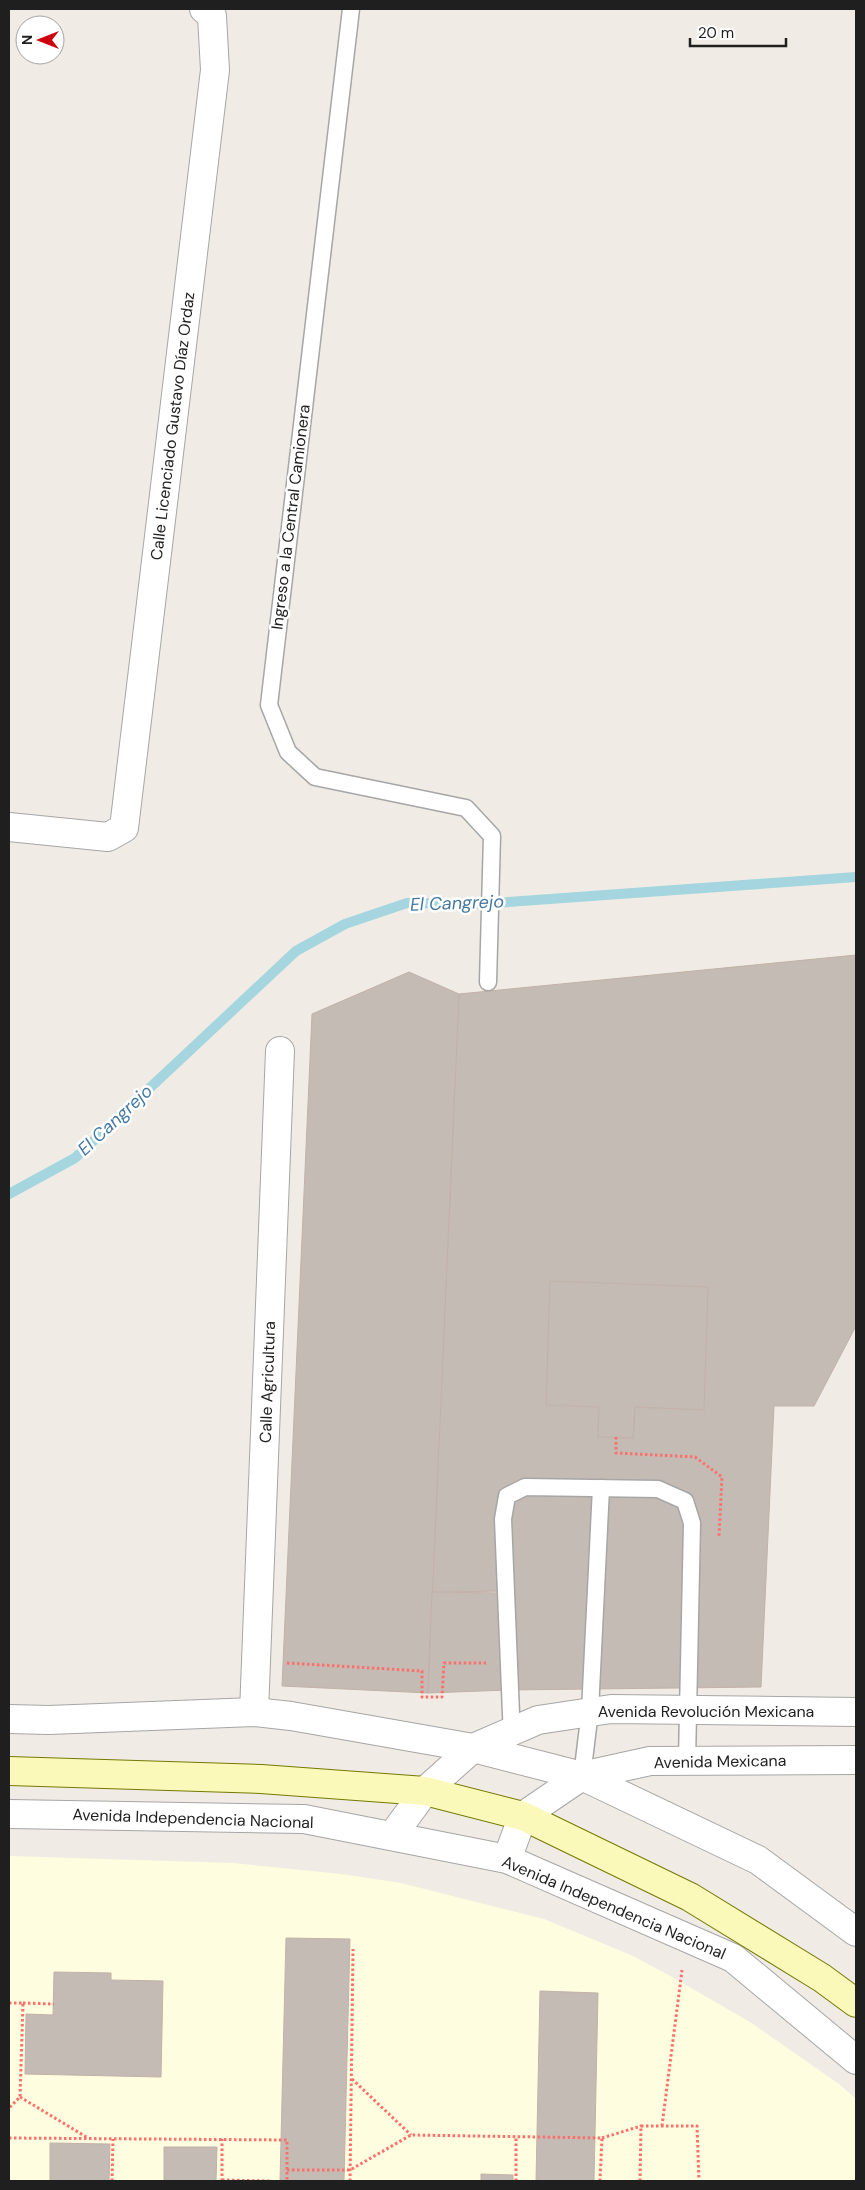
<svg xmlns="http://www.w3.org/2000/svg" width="865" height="2190" viewBox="0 0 865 2190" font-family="'DM Sans',sans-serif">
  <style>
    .education { fill: #fffddf }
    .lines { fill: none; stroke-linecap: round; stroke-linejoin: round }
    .stream { stroke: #a5d5de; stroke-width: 10 }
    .building { fill: #c5bbb5; stroke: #c2b1a7 }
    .service-casing { stroke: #a6a6a6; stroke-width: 19 }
    .minor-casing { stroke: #a6a6a6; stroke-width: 30 }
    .tertiary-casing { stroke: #a6a6a6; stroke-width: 30 }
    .secondary-casing { stroke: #757903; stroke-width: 30 }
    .path { stroke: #fc706b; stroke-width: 3; stroke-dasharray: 2.5 2.5; stroke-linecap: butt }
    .service { stroke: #fff; stroke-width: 16 }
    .minor { stroke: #fff; stroke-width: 28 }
    .tertiary { stroke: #fff; stroke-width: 28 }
    .secondary { stroke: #faf9b9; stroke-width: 28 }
    .labels { text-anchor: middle; stroke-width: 5; stroke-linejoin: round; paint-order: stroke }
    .street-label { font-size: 16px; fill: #1f1f1f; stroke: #fff }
    .water-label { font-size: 18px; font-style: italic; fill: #4478a1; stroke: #fff }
  </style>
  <rect width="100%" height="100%" fill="#f0ece5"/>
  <path class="education" d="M9 1856 233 1863 341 1874 401 1883 544 1919 633 1956 672 1977 750 2022 839 2084 856 2099V2181H9Z"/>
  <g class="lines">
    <path class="stream" d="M9 1194 75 1158 296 951 345 924 407 903 481 904 856 877"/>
  </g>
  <g class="building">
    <path d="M856 955V1326L814 1406H774L761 1687 508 1690 514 1591 432 1592 459 994Z"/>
    <path d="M409 972 459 994 428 1693 282 1686 312 1014Z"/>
    <path d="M550 1281 708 1287 704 1410 635 1407 633 1438 598 1437 599 1407 546 1405Z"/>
    <path d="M432 1592 504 1593 508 1690 428 1693Z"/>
    <path d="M286 1938 350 1939 344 2181H280Z"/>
    <path d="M54 1972 111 1973V1980L163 1981 161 2077 25 2074 26 2014 53 2015Z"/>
    <path d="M540 1991 598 1993 594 2181H536Z"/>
    <path d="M50 2143 110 2144 109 2181H50Z"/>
    <path d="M164 2147H217L216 2181H164Z"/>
    <path d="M481 2174 513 2175V2181H481Z"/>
  </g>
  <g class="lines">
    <g class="service-casing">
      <g id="service">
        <path d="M351 9 269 705 288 752 315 777 466 808 492 836 488 982"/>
        <path d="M512 1738 503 1519 507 1496 525 1487 658 1489 685 1501 692 1523 687 1760"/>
        <path d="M582 1776 590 1711 601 1488"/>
      </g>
    </g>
    <g class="minor-casing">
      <g id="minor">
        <path d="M9 827 108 837 124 828 215 70 212 16 204 9"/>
        <path d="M254 1712 280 1051"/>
        <path d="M392 1836 425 1791 473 1748 538 1720 611 1709 856 1712"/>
        <path d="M507 1859 523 1816 582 1776 650 1761 856 1760"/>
      </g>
    </g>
    <g class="tertiary-casing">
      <g id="tertiary">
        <path d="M9 1719 49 1720 254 1712 291 1716 473 1748 582 1776 758 1860 856 1932"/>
        <path d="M9 1814 304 1819 507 1859 733 1958 856 2060"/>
      </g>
    </g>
    <g class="secondary-casing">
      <path id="secondary" d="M9 1771 261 1779 425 1791 523 1816 690 1897 822 1978 856 2003"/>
    </g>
    <g class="path">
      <path d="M616 1437V1453L695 1457 722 1477 719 1536"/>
      <path d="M287 1663 422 1671V1697H442L444 1663H486"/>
      <path d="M9 2003H23L20 2097 9 2108"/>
      <path d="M23 2003 54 2004"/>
      <path d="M352 2079 411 2135"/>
      <path d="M20 2097 88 2138"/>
      <path d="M662 2126 682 1970"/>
      <path d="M9 2138 287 2140V2181"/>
      <path d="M602 2138 641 2126"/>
      <path d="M287 2170H350L411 2135 602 2138 600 2181"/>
      <path d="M222 2180 270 2181"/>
      <path d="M112 2181 113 2139"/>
      <path d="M222 2181V2139"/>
      <path d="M350 2181 353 1949"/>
      <path d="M516 2181V2137"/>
      <path d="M640 2181 641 2126H697L699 2181"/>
    </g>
    <use href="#service" class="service"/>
    <use href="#minor" class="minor"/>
    <use href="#tertiary" class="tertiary"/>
    <use href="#secondary" class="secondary"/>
  </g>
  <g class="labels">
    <g class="street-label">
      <text transform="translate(172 426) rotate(-83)" y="6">Calle Licenciado Gustavo Díaz Ordaz</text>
      <text transform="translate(290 517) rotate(-83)" y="6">Ingreso a la Central Camionera</text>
      <text transform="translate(267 1382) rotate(-88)" y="6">Calle Agricultura</text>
      <text x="706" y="1717">Avenida Revolución Mexicana</text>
      <text transform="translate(720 1761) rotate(-1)" y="6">Avenida Mexicana</text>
      <text transform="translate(193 1818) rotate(2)" y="6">Avenida Independencia Nacional</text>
      <text transform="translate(614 1907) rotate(23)" y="6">Avenida Independencia Nacional</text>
    </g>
    <g class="water-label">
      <text transform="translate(457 903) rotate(-2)" y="6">El Cangrejo</text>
      <text transform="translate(115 1120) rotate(-43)" y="6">El Cangrejo</text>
    </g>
  </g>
  <rect width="865" height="2190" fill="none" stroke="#1f1f1f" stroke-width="20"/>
  <g transform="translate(40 40) rotate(270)"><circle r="24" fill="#ffffff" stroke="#a5a5a5"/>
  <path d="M0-4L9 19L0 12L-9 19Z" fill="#ce000e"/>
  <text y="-8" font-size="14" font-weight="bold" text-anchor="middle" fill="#1f1f1f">N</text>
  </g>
  <path d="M690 38v8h96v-8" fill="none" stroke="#1f1f1f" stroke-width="2.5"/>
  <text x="698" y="38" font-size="15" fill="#1f1f1f" stroke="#ffffff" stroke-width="4" paint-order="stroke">20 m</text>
</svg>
